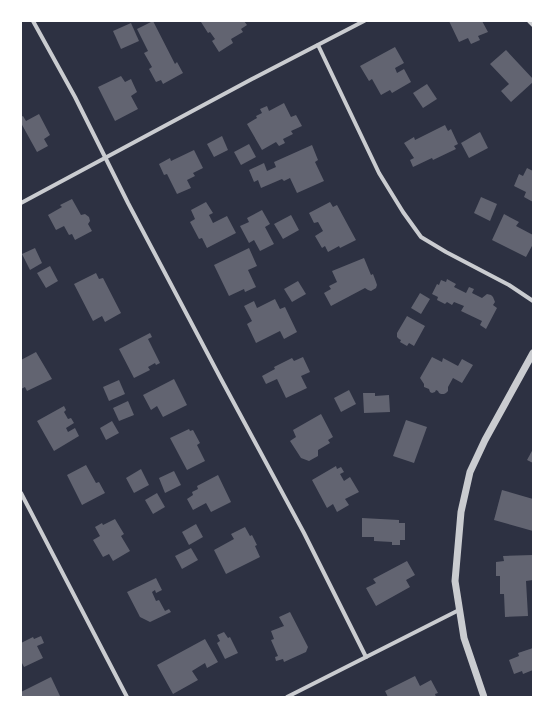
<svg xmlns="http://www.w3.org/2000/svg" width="554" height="718" viewBox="0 0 554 718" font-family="'Noto Serif',serif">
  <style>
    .building { fill: #626471 }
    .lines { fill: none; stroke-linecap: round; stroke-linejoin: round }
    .minor { stroke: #caccd0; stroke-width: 4 }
    .tertiary { stroke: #caccd0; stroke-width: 7 }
  </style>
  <rect width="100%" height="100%" fill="#2d3142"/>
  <g class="building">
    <path d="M153 21 175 64 177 62 183 73 163 84 161 80 156 82 149 69 152 67 144 53 148 51 137 29Z"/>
    <path d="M202 21H244L247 25 241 29 243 32 231 39 233 43 219 52 212 41 215 39 210 32 208 33 201 22Z"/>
    <path d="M449 21H482L488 32 478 36 480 40 471 44 468 38 459 42Z"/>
    <path d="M131 23 139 41 121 49 113 31Z"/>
    <path d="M395 47 404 63 395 68 397 73 404 69 411 82 392 93 390 90 381 95 372 79 369 81 360 66Z"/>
    <path d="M506 50 533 79V82L511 102 501 91 509 84 490 64Z"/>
    <path d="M121 76 125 82 131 79 137 92 131 96 138 109 115 121 98 87Z"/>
    <path d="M427 84 437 99 423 108 413 93Z"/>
    <path d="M284 103 291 117 296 115 302 126 291 131 293 134 283 139 285 143 279 146 276 142 262 150 247 124 257 118 256 116 262 113 260 109 267 106 269 111Z"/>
    <path d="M39 114 50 135 44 139 48 146 37 152 21 123V117L23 116 26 121Z"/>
    <path d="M445 125 448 131 451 129 458 144 454 146 456 149 433 160 432 158 413 167 410 160 414 158 404 143 414 137 415 140Z"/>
    <path d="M480 132 488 148 469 158 461 143Z"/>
    <path d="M222 136 228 150 214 157 207 144Z"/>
    <path d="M249 144 256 157 241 165 234 152Z"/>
    <path d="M312 145 318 160 315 162 324 181 297 193 290 178 284 181 282 179 261 188 258 180 254 182 249 170 264 163 267 171 276 167 274 162Z"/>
    <path d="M194 150 203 168 193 173 195 176 187 180 191 188 177 194 167 174 164 175 159 164 170 158 171 161Z"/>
    <path d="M527 168 533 171V202L524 197 526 192 514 186 519 174 523 176Z"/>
    <path d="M481 197 497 204 490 221 474 213Z"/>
    <path d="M72 199 81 215 85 214 89 217 90 221 88 224 92 231 75 240 72 234 69 235 64 226 56 230 48 215 62 207 60 205Z"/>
    <path d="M206 202 213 213 209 215 213 223 227 216 236 233 207 248 202 238 199 239 190 222 195 219 191 210Z"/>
    <path d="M330 202 333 207 337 205 356 240 340 248 339 246 328 252 325 246 322 248 315 236 323 231 318 222 314 223 309 213Z"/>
    <path d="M262 210 270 224 265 227 274 244 260 251 254 240 249 243 240 226 249 222 247 218Z"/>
    <path d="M504 214 519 222 516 226 533 235V244L526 257 492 240Z"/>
    <path d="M291 215 299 230 283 239 274 224Z"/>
    <path d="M35 248 42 263 30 270 22 254Z"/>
    <path d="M249 248 257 266 248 270 256 287 245 292 244 289 229 296 214 265Z"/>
    <path d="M364 258 371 275 373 274 376 282 377 285 376 288 371 291 368 290 365 288 331 306 324 293 331 289 329 286 337 282 332 271Z"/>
    <path d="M50 266 58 281 46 288 37 273Z"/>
    <path d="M96 273 99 279 103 278 121 313 105 322 102 316 93 321 74 284Z"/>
    <path d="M447 279 456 284 454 287 466 293 469 287 474 289 472 293 482 298 487 294 491 295 493 297 495 302 493 305 497 308 486 329 480 325 482 321 461 311 464 306 454 302 452 305 447 302 445 304 437 300 438 297 432 294 437 284 439 285 441 280 446 282Z"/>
    <path d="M298 281 306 294 292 302 284 289Z"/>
    <path d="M420 293 430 299 421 314 411 308Z"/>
    <path d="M275 299 280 309 285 307 297 332 284 339 280 331 256 343 247 324 252 321 244 306 254 301 257 308Z"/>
    <path d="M407 316 425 326 414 346 409 343 407 346 400 342 401 340 399 339 397 337V333Z"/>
    <path d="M150 333 152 337 148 339 160 363 156 365 155 363 148 367 150 370 134 378 119 349Z"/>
    <path d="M36 352 52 379 27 391 25 387 21 389V360Z"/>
    <path d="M303 357 310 372 301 376 307 388 286 398 277 379 266 384 262 376 275 369 274 367 292 358 294 361Z"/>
    <path d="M432 357 442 362 443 358 458 366 462 359 473 365 462 383 453 378 448 387V391L446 393 444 394H441L439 393 438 391 436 390 435 392 432 393 430 392 429 389 424 387V384L420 378Z"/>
    <path d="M174 379 187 405 163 417 157 406 151 410 143 395Z"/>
    <path d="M119 380 125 394 109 401 103 387Z"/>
    <path d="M349 390 356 404 341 412 334 398Z"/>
    <path d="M363 393H375V396L389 395 390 412 364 413Z"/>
    <path d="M128 401 134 415 119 421 113 408Z"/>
    <path d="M64 406 66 410 64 412 68 419 71 418 74 423 66 428 68 432 75 428 79 436 54 451 37 421Z"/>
    <path d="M321 414 333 437 328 440 330 443 318 450V456L309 461 301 458 290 441 296 437 293 430Z"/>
    <path d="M406 420 427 427 414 463 393 456Z"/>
    <path d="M112 421 119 433 106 440 100 428Z"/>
    <path d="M189 429 190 431 193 430 200 443 197 445 205 461 187 470 170 438Z"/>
    <path d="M533 449V463L527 460Z"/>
    <path d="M86 465 96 483 99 482 105 493 82 505 67 475Z"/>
    <path d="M336 466 337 469 341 467 344 472 340 474 344 481 350 477 359 492 345 499 349 505 337 512 333 504 327 508 312 480Z"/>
    <path d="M141 469 149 485 134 493 126 478Z"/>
    <path d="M174 471 181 485 165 493 159 478Z"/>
    <path d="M218 475 231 502 211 512 206 503 193 510 187 499 193 495 192 492 198 489 197 486Z"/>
    <path d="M502 490 533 499V531L494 520Z"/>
    <path d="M157 493 165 507 153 514 145 500Z"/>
    <path d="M362 518 399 520V523H405V540H400V545H392V542L374 541V537H362Z"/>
    <path d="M115 519 124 534 121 536 130 551 113 561 109 554 103 557 93 540 100 536 95 527 102 523 103 525Z"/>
    <path d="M196 524 203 537 189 545 182 532Z"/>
    <path d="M245 527 250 536 252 535 257 545 255 546 260 557 226 574 214 550 234 539 231 534Z"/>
    <path d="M191 548 198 560 182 569 175 556Z"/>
    <path d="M533 555V580L526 581 528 616 505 617 504 594H500V576H496V562L504 561 503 556Z"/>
    <path d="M407 561 415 575 406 580 410 587 376 606 366 588 376 583 373 579Z"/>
    <path d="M156 578 162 590 156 593 155 590 152 592 156 601 159 600 165 611 169 609 171 612 150 622 140 617 127 592Z"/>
    <path d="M290 612 308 647 306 652 284 662 283 659 276 661 275 657 278 656 271 640 274 639 271 631 284 626 279 617Z"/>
    <path d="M224 632 228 638 230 637 238 653 225 659 217 643 220 641 217 635Z"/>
    <path d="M41 636 44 643 37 646 43 658 24 667 21 661V643L33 637 34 639Z"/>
    <path d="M205 639 218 662 207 668 205 663 192 671 198 680 173 694 157 665Z"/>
    <path d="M533 648V670L523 674 522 671 514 674 509 660 519 656 518 653Z"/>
    <path d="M415 676 420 686 431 680 438 693 435 694 436 697H388L385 691Z"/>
    <path d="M51 677 60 696 57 697H21V692Z"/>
  </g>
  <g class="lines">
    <g class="minor">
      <path d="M33 21 75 97 128 203 221 379 304 533 366 657"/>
      <path d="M529 21 533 25"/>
      <path d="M318 45 379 173 403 212 421 237 446 252 509 285 533 301"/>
      <path d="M21 203 252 79 364 21"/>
      <path d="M21 493 127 697"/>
      <path d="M287 697 459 610"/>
    </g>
    <path class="tertiary" d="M484 697 464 638 455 581 461 512 470 472 485 440 533 353"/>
  </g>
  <rect width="554" height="718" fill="none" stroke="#ffffff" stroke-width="44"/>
</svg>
